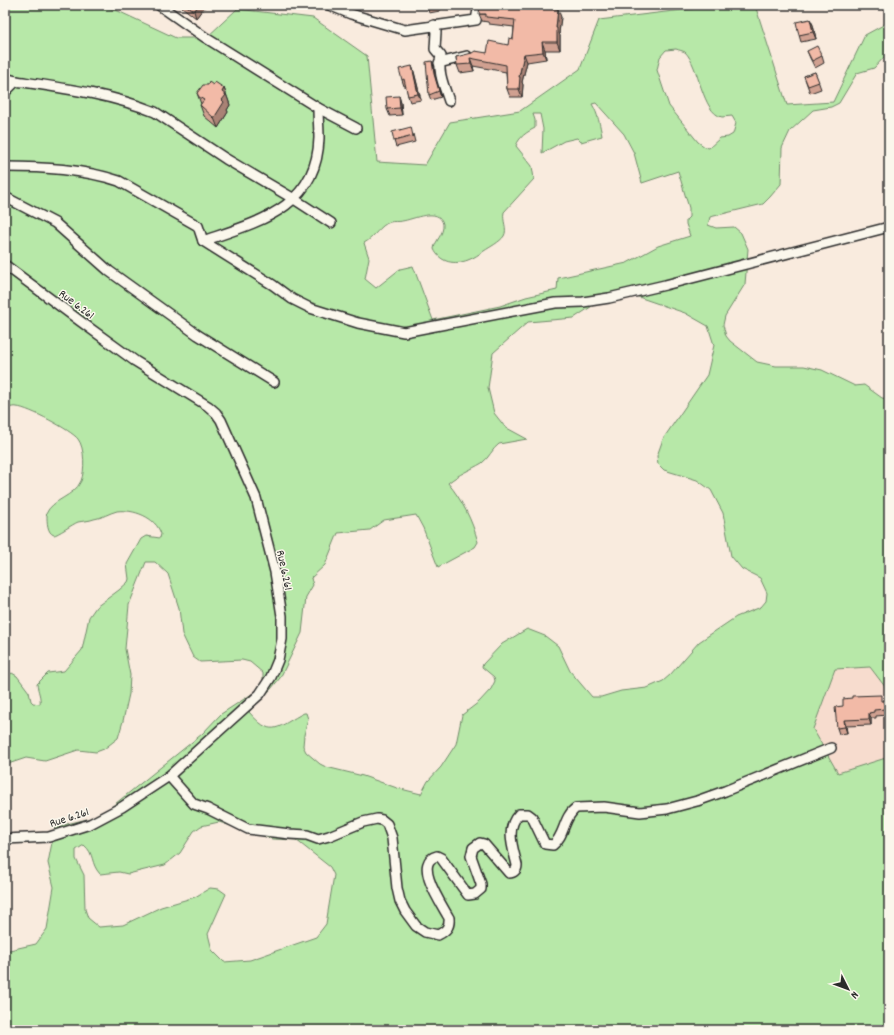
<svg xmlns="http://www.w3.org/2000/svg" width="894" height="1035" viewBox="0 0 894 1035" font-family="Dekko,sans-serif">
  <style>
    .built { fill: #f7dcce }
    .green { fill: #b7e8a8; stroke: #718a6a; fill-rule: evenodd }
    .lines { fill: none; stroke-linecap: round; stroke-linejoin: round }
    .street-casing { stroke: #2b2b2b; stroke-width: 12 }
    .street { stroke: #fbf7ec; stroke-width: 9 }
    .wall { fill: #d0a090; stroke: #2b2b2b }
    .shaded-wall { fill: #a98275; stroke: #2b2b2b }
    .building { fill: #f2baa7; stroke: #2b2b2b }
    .labels { text-anchor: middle; stroke-width: 3; stroke-linejoin: round; paint-order: stroke }
    .street-label { font-size: 12px; fill: #2b2b2b; stroke: #fbf7ec }
  </style>
  <rect width="100%" height="100%" fill="#f9ebde"/>
  <filter id="ink" filterUnits="userSpaceOnUse"><feTurbulence type="fractalNoise" baseFrequency=".025" numOctaves="2"/><feDisplacementMap in="SourceGraphic" scale="8" xChannelSelector="R" yChannelSelector="G"/><feConvolveMatrix kernelMatrix="1 2 1 2 8 2 1 2 1" color-interpolation-filters="sRGB"/></filter>
  <g filter="url(#ink)">
    <path class="built" d="M870 667 889 692V757L838 773 813 729 835 669Z"/>
    <path class="green" d="M5 5H99L118 11 176 38H206L237 9 313 18 367 56 377 162 425 165 450 122 520 111 580 69 599 20 724 5H755L787 105 833 102 865 35 889 22V52L874 68 857 73 839 103 831 107 813 110 790 131 782 148 781 184 770 197 763 204 710 217 708 225 716 228 734 227 741 233 748 249 745 284 725 316 723 325 726 336 730 341 757 362 776 366H804L822 370 855 386 864 385 882 398 889 399V692L870 667 835 669 813 729 838 773 889 757V1030H5V951L36 944 47 929 54 887 48 863 55 827 95 817 110 808 202 734 221 714 258 690 263 683V673L250 662 242 660 200 662 193 657 182 634 179 608 168 574 155 562H146L129 605 125 649 130 675 129 694 123 721 118 738 104 749 96 752 78 750 45 761 26 758 5 765V677L12 673 17 676 29 692 31 701 33 703 40 704C41 696 38 692 37 684L48 673 64 671 82 650 89 617 96 607 119 590 128 582 129 579 127 564 141 539 146 536 160 538 161 534C156 517 133 509 117 511 109 513 102 518 94 519 89 521 83 521 78 522 73 524 57 535 54 535 47 533 47 521 47 515L46 514C52 499 74 497 81 481 85 471 85 448 78 439 71 430 29 408 17 407 13 406 9 408 5 409ZM676 49C679 50 683 51 685 52 699 65 702 113 722 117 725 117 729 116 732 116L736 123 733 134 728 137 720 138 709 148 705 147 698 142 669 106 657 70 660 57 666 50ZM596 103 624 134 634 153 642 183 678 171 689 208V217L686 220V224L690 236 658 246 627 263 558 278 557 290 526 297 500 306 433 320 413 266 400 269 376 288 365 279 369 258 364 243C374 238 380 225 390 222 393 221 398 222 402 221 412 220 439 206 443 224 444 235 435 240 434 249 440 263 455 265 468 260 474 258 479 254 484 251 490 247 500 242 504 236 508 229 502 221 504 212L534 179 532 166 516 146C519 137 527 132 535 128V120L533 114H540L543 129 542 153 564 141 577 138 581 142 602 136C600 125 598 114 592 104ZM621 291 685 313 708 326 714 345 707 375 663 439 657 456 658 464 664 470 697 480 711 490 723 513 731 556 742 569 760 578 767 593 766 601 761 607 736 617 699 642 670 675 663 681 647 688 621 691 601 697H592L570 671 558 646 545 636 527 629 502 644 483 664 482 667 494 677 495 681 491 689 479 702 462 715 456 744 441 767 428 781 421 794 397 788 363 776 326 767 320 764 306 752 303 746 304 735 308 719 306 713H304L300 715C275 729 271 737 249 712L271 689 280 678 285 668 302 633 306 597 313 585 311 578 325 565 338 533 370 530 384 520 416 515 423 528 438 567 475 547 478 542C472 520 462 500 448 483 459 474 470 470 482 463 489 458 492 449 499 444L527 439 505 427 494 413 488 388 493 353 528 322 574 318 612 293ZM219 822 272 839 296 840 330 867 334 875 326 924 316 937 250 960 224 962 212 950 208 934 226 894 219 889 210 888 195 897 161 907 123 925 99 927 88 918 85 909 84 875 76 859V850L84 845C95 854 90 863 100 874L119 872 128 874 165 865 180 853 194 831 201 826Z"/>
    <g class="lines">
      <g class="street-casing">
        <g id="street">
          <path d="M159 5 206 38 318 108C318 118 319 128 319 138 317 208 258 222 203 241"/>
          <path d="M329 5 351 14 405 30 476 20 479 5"/>
          <path d="M527 5 538 7 544 5"/>
          <path d="M434 25 436 32 435 49 441 56C437 71 444 86 449 101"/>
          <path d="M439 63 467 56"/>
          <path d="M5 78 16 81"/>
          <path d="M5 92 16 81C63 88 110 94 155 112L226 159 294 199 331 223"/>
          <path d="M318 108 356 128"/>
          <path d="M5 167C43 167 83 169 119 181L198 226 203 241 273 285 292 299 310 308 358 323 404 332 555 303 583 302 609 298 665 285 889 227"/>
          <path d="M5 197 55 223 109 271 198 335 274 382"/>
          <path d="M5 265 80 321 135 361 208 406 216 413 221 420 256 498 275 572 282 616V639L278 660 271 677 260 694 169 776 122 807 90 824 49 837 5 839"/>
          <path d="M169 776 194 804 208 809 248 829 290 834 307 835 318 839 329 836 363 822 377 819 382 820 387 824 392 838 397 888 400 901 405 911 416 926 425 932 438 935C446 931 450 927 449 918 442 905 412 862 437 856L441 858 468 895 475 894 481 889V884L471 856 473 848 480 843 484 844 509 873C514 873 517 870 517 865 513 848 505 828 519 814H528L532 817 545 844 553 845C565 836 563 817 576 808L604 807 640 812 667 809 697 801 725 791 831 748"/>
        </g>
      </g>
      <use href="#street" class="street"/>
    </g>
    <g class="wall">
      <path d="M181 5H206L196 18 182 7Z"/>
      <path d="M427 5H439L440 11 429 13 427 7Z"/>
      <path d="M479 14 561 17 559 33 560 36V50H545L546 59 527 62 522 82 523 85 522 97H510L507 89 506 72 473 66 474 71 460 73 457 65 456 57 487 53 508 45 513 39 514 27 489 24 488 22 482 21Z"/>
      <path d="M810 19 813 25 816 39 801 42 799 35Z"/>
      <path d="M807 51 822 56 824 63 815 68 810 58Z"/>
      <path d="M412 66 414 72 421 100 410 102 408 96 406 86H404L402 80Z"/>
      <path d="M434 67 436 80 441 97 431 100 429 95Z"/>
      <path d="M815 72 821 89 810 93 804 76Z"/>
      <path d="M208 85H213L224 88 230 105 227 110 228 112 218 128 204 116 200 105 201 104 197 93Z"/>
      <path d="M399 96 401 103 402 115 390 116 387 109Z"/>
      <path d="M413 134 415 142 396 147 394 141Z"/>
      <path d="M884 701 887 707V715L876 716V718H871V725L846 726 847 733 839 734 837 728 843 706Z"/>
    </g>
    <g class="shaded-wall">
      <path d="M199 5H206L196 18 194 11Z"/>
      <path d="M558 9 561 17 559 33 560 36V50L557 42 556 28Z"/>
      <path d="M810 19 813 25 816 39 813 32Z"/>
      <path d="M542 42 545 50 546 59 543 52Z"/>
      <path d="M524 54 527 62 522 82 523 85 522 97 519 89V77Z"/>
      <path d="M470 58 473 66 474 71 471 64Z"/>
      <path d="M432 61 434 67 436 80 441 97 434 74Z"/>
      <path d="M412 66 414 72 421 100 418 94Z"/>
      <path d="M224 88 230 105 227 110 228 112 218 128 214 118 222 100V92Z"/>
      <path d="M399 96 401 103 402 115 400 108Z"/>
      <path d="M884 701 887 707V715L885 709Z"/>
      <path d="M869 713 871 718V725L869 719Z"/>
      <path d="M844 720 846 726 847 733 845 727Z"/>
    </g>
    <g class="building">
      <path d="M185 5H199L194 11Z"/>
      <path d="M427 5H437L427 7Z"/>
      <path d="M480 5H511L558 9 556 28H557V42H542L543 52 524 54 519 77H520L519 89H507L506 65 470 58 471 64 457 65 456 57 472 53 475 51 487 53 489 41 508 45 509 38 513 39 515 20 486 17V14H479Z"/>
      <path d="M810 19 813 32 799 35 796 22Z"/>
      <path d="M817 46 822 56 812 61 807 51Z"/>
      <path d="M432 61 434 74 439 91 429 95 426 62Z"/>
      <path d="M412 66 418 94 408 96 404 79 402 80 399 69Z"/>
      <path d="M815 72 819 82 808 86 804 76Z"/>
      <path d="M209 82 213 85 215 82 224 88 222 92 226 95 222 100 224 102 214 118 200 105 204 100 199 97 197 93 203 85H208Z"/>
      <path d="M399 96 400 108 387 109 386 97Z"/>
      <path d="M411 127 413 136 394 141 392 132Z"/>
      <path d="M881 695V701H884L885 709 874 710V712L869 713V719L844 720 845 727 837 728 835 707 843 706V699L852 698V696Z"/>
    </g>
  </g>
  <g class="labels">
    <g class="street-label">
      <text transform="translate(77 304) rotate(37)" y="4">Rue 6.261</text>
      <text transform="translate(285 570) rotate(78)" y="4">Rue 6.261</text>
      <text transform="translate(69 817) rotate(-18)" y="4">Rue 6.261</text>
    </g>
  </g>
  <rect width="894" height="1035" fill="none" stroke="#fbf7ec" stroke-width="20"/>
  <rect x="10" y="10" width="874" height="1015" fill="none" stroke="#2b2b2b" stroke-width="1.5" filter="url(#ink)"/>
  <g transform="translate(848 989) rotate(132)" stroke="#fbf7ec" stroke-width="3" paint-order="stroke">
  <path d="M0-3L7 15L0 10L-7 15Z" fill="#2b2b2b"/>
  <text y="-6" font-size="11" font-weight="bold" text-anchor="middle" fill="#2b2b2b">N</text>
  </g>
</svg>
